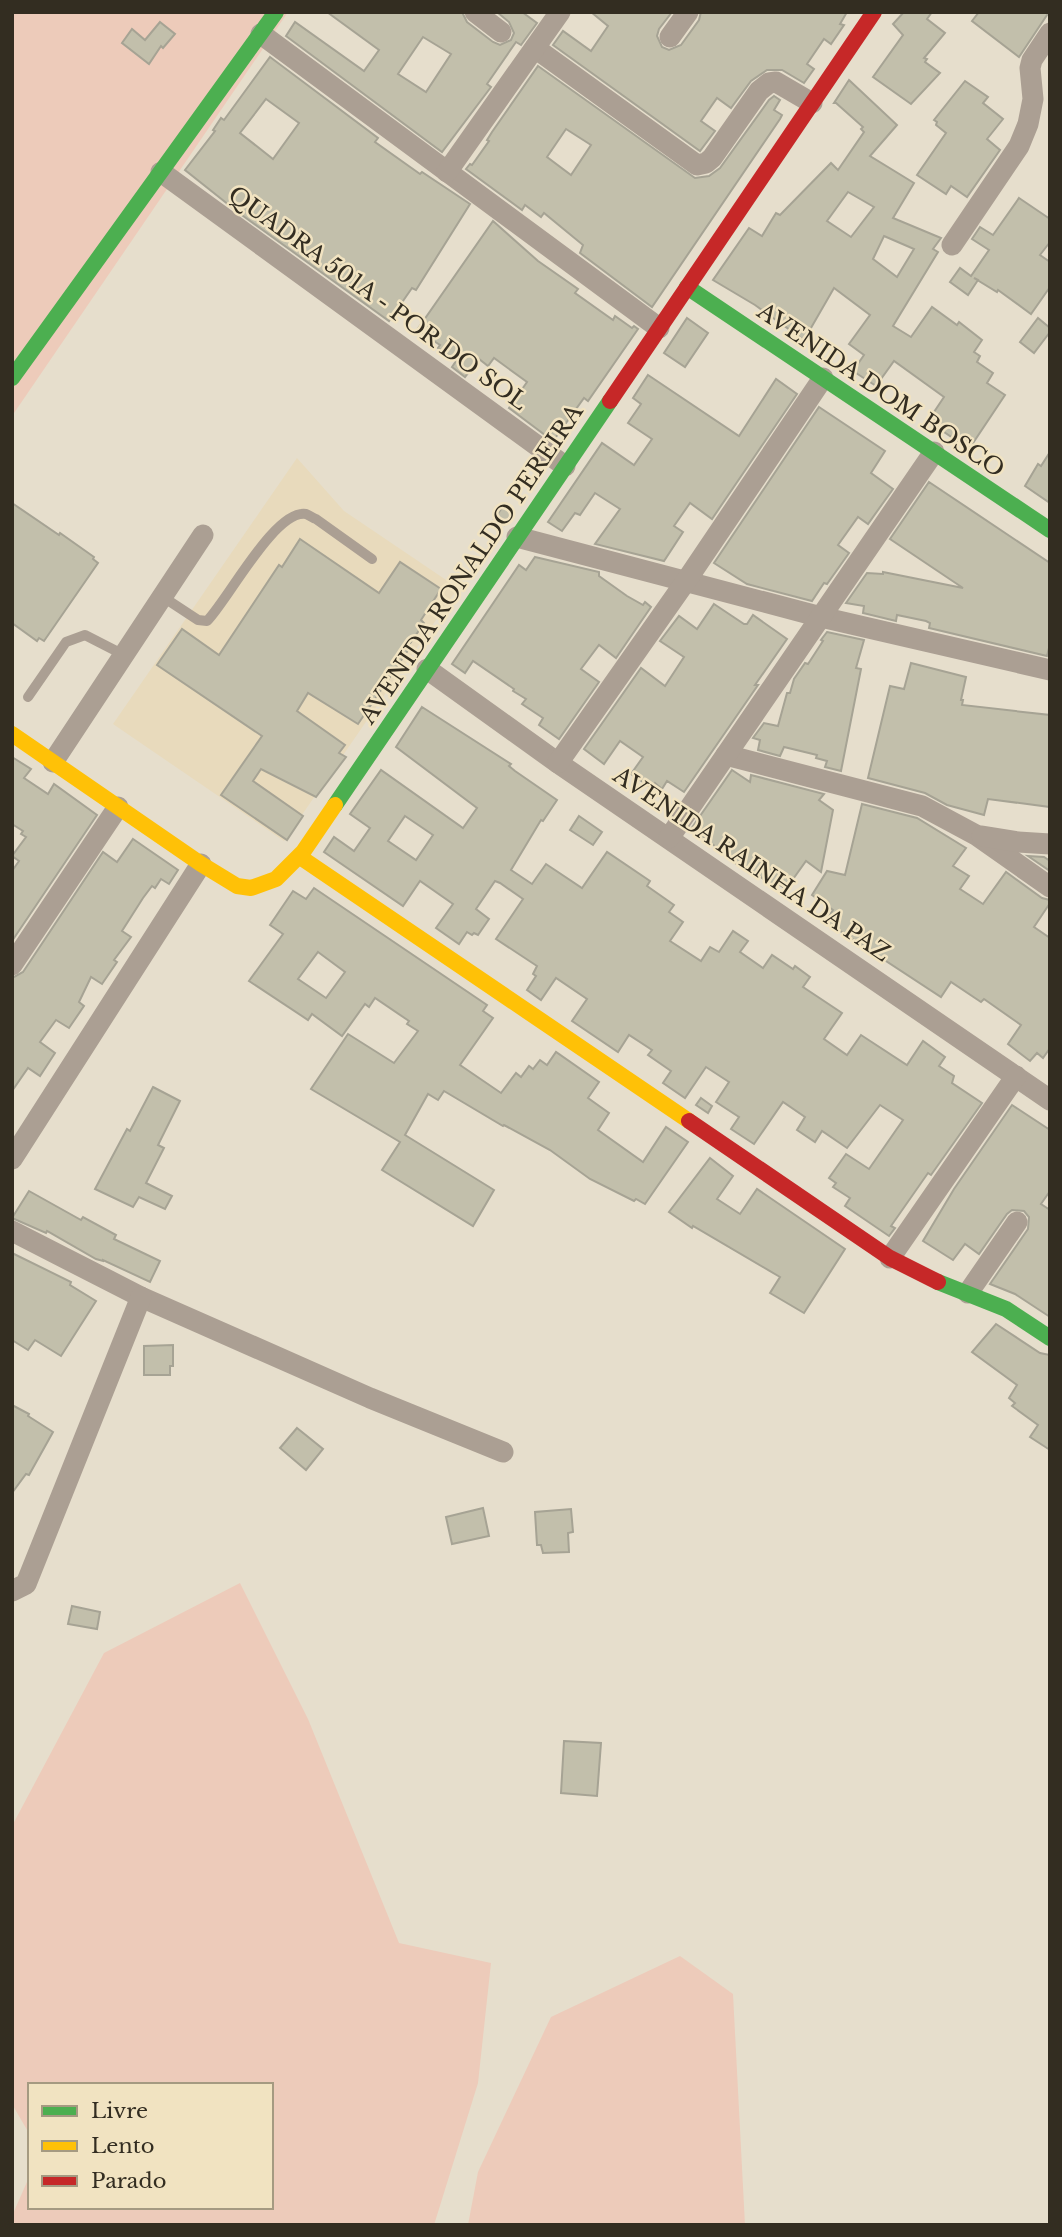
<svg xmlns="http://www.w3.org/2000/svg" width="1062" height="2237" viewBox="0 0 1062 2237" font-family="'Libre Baskerville',serif">
  <style>
    .built { fill: #e8dabc }
    .green { fill: #edcbba }
    .building { fill: #c2bfab; stroke: #a6a394; stroke-width: 2; fill-rule: evenodd }
    .lines { fill: none; stroke-linecap: round; stroke-linejoin: round }
    .lane { stroke: #ab9f93; stroke-width: 10 }
    .street { stroke: #ab9f93; stroke-width: 21 }
    .fast { stroke: #4caf50; stroke-width: 16 }
    .slow { stroke: #ffc107; stroke-width: 16 }
    .jam { stroke: #c62828; stroke-width: 16 }
    .labels { text-anchor: middle; stroke-width: 5; stroke-linejoin: round; paint-order: stroke }
    .street-label { font-size: 23px; fill: #332d21; stroke: #f1e3c1 }
  </style>
  <rect width="100%" height="100%" fill="#e6decc"/>
  <path class="built" d="M297 458 344 511 458 588 284 841 113 724Z"/>
  <g class="green">
    <path d="M12 12H288L12 416Z"/>
    <path d="M240 1583 308 1719 399 1943 491 1963 478 2083 434 2225H12V2216L30 2175V2207H271V2085H30V2135L12 2104V1826L104 1653Z"/>
    <path d="M680 1956 733 1994 745 2225H468L478 2172 551 2017Z"/>
  </g>
  <g class="building">
    <path d="M327 12H462L467 22 493 42 500 45 511 40 514 33 509 22 497 12H522L537 23 521 45 516 42 487 84 491 87 442 152 286 36 295 22 364 71 379 50ZM423 37 451 54 426 92 398 74Z"/>
    <path d="M591 12H672L659 29 657 36 662 47 669 50 681 45 699 20 701 12H847L840 24 844 25 831 44 824 39 807 64 814 69 804 83 782 70H767L751 81 731 108 717 98 701 121 715 131 700 151 553 45 563 31 591 51 608 26Z"/>
    <path d="M904 12H932L927 19 945 33 924 58 927 59 925 62 940 73 911 104 873 77 903 35 893 24Z"/>
    <path d="M979 12H1049L1019 57 972 21Z"/>
    <path d="M160 22 175 34 163 48 161 46 149 64 122 43 132 29 145 40Z"/>
    <path d="M270 57 378 138 375 142 420 174 422 172 470 204 416 290 412 288 389 321 239 213 185 170 215 131 213 130 221 118 224 120ZM266 99 299 123 273 159 240 133Z"/>
    <path d="M538 66 695 178 709 176 720 168 769 100 774 96 780 100 774 110 782 115 780 119 652 307 580 253 583 245 544 213 541 217 525 205 522 210 466 169 470 164 472 165 489 141 487 140 492 132ZM566 129 591 145 571 175 547 157Z"/>
    <path d="M849 80 897 125 870 156 914 183 893 218 941 238 933 249 938 252 893 326 911 337 932 307 957 325 959 322 982 340 974 352 980 356 977 362 993 373 987 383 1005 395 969 449 928 421 944 397 894 361 876 386 853 371 864 355 849 344 870 315 834 288 804 340 755 305 713 280 749 228 762 236 776 213 780 215 831 163 838 170 864 132 861 129 863 127 836 103H834ZM848 192 874 207 851 237 827 221ZM884 236 914 249 897 277 873 259Z"/>
    <path d="M965 81 988 97 983 103 1003 119 987 139 1000 150 967 197 951 186 946 194 917 175 946 133 936 125 937 122 934 120Z"/>
    <path d="M1019 198 1050 219V242L1040 255 1050 262V287L1031 314 998 290 997 292 974 278 978 280 968 295 950 282 960 268 971 276 989 250 972 239 980 227 993 235Z"/>
    <path d="M493 221 538 261 578 289 575 293 613 320 615 316 632 328 634 326 638 329 588 401 584 398 553 441 509 408 527 382 494 358 488 366 479 359 465 377 452 367 456 361 438 348 440 345 417 330Z"/>
    <path d="M687 318 708 333 685 367 664 353Z"/>
    <path d="M1038 318 1050 328V332L1034 353 1020 342Z"/>
    <path d="M648 375 739 436 776 379 797 394 712 519 690 503 674 526 683 532 664 561 595 544 620 509 595 493 580 515 575 513 562 531 548 522 602 443 634 465 652 439 628 423 641 404 633 398Z"/>
    <path d="M819 407 885 451 871 473 893 489 868 524 858 517 838 545 849 553 827 584 824 583 812 601 747 584 714 563Z"/>
    <path d="M1050 452V503L1025 486 1038 464 1041 466Z"/>
    <path d="M929 482 1050 563V644L1047 656 929 628 930 623 926 621 897 615 896 621 863 613 864 606 846 603 867 573 883 574V572L963 588 890 539Z"/>
    <path d="M12 503 59 535 60 533 94 557 93 559 98 563 44 641 39 638 37 641 12 623Z"/>
    <path d="M504 505 513 511 504 525 494 519Z"/>
    <path d="M300 539 379 593 400 562 441 589 421 620 424 623 409 645 411 646 358 724 308 693 297 711 345 745 339 753 346 757 316 797 261 769 253 781 303 816 287 840 221 795 262 736 157 665 182 629 219 655 279 565 282 567Z"/>
    <path d="M535 557 599 572V576L627 596 643 605 645 602 651 607 616 658 599 645 581 669 599 682 559 739 539 725 543 718 522 704 526 699 513 691 514 689 473 661 465 673 452 664 519 565 526 570Z"/>
    <path d="M714 604 744 624H747L753 615 787 639 755 685H758L684 792 667 781 662 789 655 783 652 788 631 774 643 757 620 741 604 764 584 749 641 668 665 686 684 657 660 641 679 616 697 629Z"/>
    <path d="M827 632 864 640 856 668 861 669 841 771 825 767 827 761 816 758 817 755 784 747 780 756 758 750 760 740 753 738 764 723 778 726 787 693H790L794 679 805 663 808 664 823 641 821 640Z"/>
    <path d="M911 663 966 677 961 700H963L962 705 1050 715V807L988 799 984 815 947 805 925 793 868 778 890 686 904 689Z"/>
    <path d="M422 707 511 764 509 766 515 771 557 800 543 821 541 820 511 870 532 884 546 864 582 888 607 852 650 881 647 886 674 905 669 912 683 922 670 941 701 961 710 947 719 952 733 931 748 941 740 952 763 968 772 955 793 969 795 966 810 977 803 987 842 1013 824 1039 847 1055 861 1035 907 1065 923 1041 945 1057 939 1066 954 1076 952 1083 982 1103 931 1175 928 1173 891 1226 895 1228 889 1236 845 1206 850 1198 833 1187 836 1183 829 1178 846 1154 869 1169 903 1120 880 1105 847 1148 822 1131 815 1142 797 1130 805 1117 783 1102 754 1144 731 1129 739 1117 716 1102 729 1082 706 1067 685 1098 663 1083 671 1071 648 1055 652 1050 629 1035 618 1052 572 1021 587 999 556 978 541 1000 527 990 536 976 533 974 537 966 496 939 523 899 500 883 495 881 476 909 489 919 478 935 474 933 472 935 467 932 459 944 436 928 453 904 420 881 403 906 324 852 334 837 354 851 370 828 350 814 381 770 463 828 477 808 396 747ZM405 816 433 835 416 860 388 841Z"/>
    <path d="M12 757 31 769 24 778 48 794 54 784 97 815 12 941V871L19 861 12 856 26 837 21 834 23 831 12 824Z"/>
    <path d="M732 770 750 782 751 775 824 794 819 800 833 810 821 872 806 861 786 889 775 882 773 886 751 870 749 873 728 858 729 856 691 829Z"/>
    <path d="M862 804 917 818 966 848 953 866 969 876 960 889 983 904 1006 872 1042 898 1050 900V903L1034 927 1050 938V1048L1043 1058 1037 1053 1030 1061 1008 1044 1021 1025 984 999 981 1002 951 982 941 997 825 921 833 910 812 895 827 871 845 875Z"/>
    <path d="M579 816 602 832 593 845 570 830Z"/>
    <path d="M133 839 178 870 169 884 161 879 155 888 152 886 143 898 122 931 131 937 114 960 117 962 102 984 91 977 79 1002 84 1006 69 1028 56 1020 40 1042 55 1053 40 1076 28 1068 12 1091V978L23 972 103 852 117 862Z"/>
    <path d="M1028 856 1044 857 1050 861V871Z"/>
    <path d="M314 888 487 1005 483 1011 493 1018 460 1065 501 1093 516 1073 521 1077 529 1066 533 1069 540 1060 547 1065 556 1052 599 1082 588 1098 609 1113 598 1130 643 1162 666 1127 688 1142 645 1204 636 1199 634 1201 590 1179 550 1150 504 1125 503 1126 444 1091 438 1100 428 1094 405 1135 494 1190 473 1226 382 1170 400 1142 311 1089 348 1034 394 1063 418 1031 407 1024 409 1021 375 998 369 1007 365 1004 342 1036 312 1014 308 1020 249 981 283 934 270 925 293 891 306 899ZM318 952 345 972 326 998 298 979Z"/>
    <path d="M153 1087 180 1101 158 1145 164 1148 146 1183 172 1196 165 1209 139 1197 133 1207 95 1189 127 1129 130 1131Z"/>
    <path d="M701 1098 712 1106 708 1113 696 1105Z"/>
    <path d="M1012 1105 1050 1130V1191L1041 1204 1050 1210V1317L1015 1294 990 1284 1028 1229 1029 1217 1024 1211 1012 1210 1007 1214 979 1254 965 1244 953 1260 923 1241 954 1189Z"/>
    <path d="M710 1158 733 1176 717 1199 740 1214 757 1189 845 1249 804 1313 770 1293 780 1277 693 1226 692 1228 669 1212Z"/>
    <path d="M29 1191 81 1220 83 1217 116 1235 114 1239 160 1261 150 1282 103 1260V1261L96 1259 47 1231 46 1233 12 1218Z"/>
    <path d="M12 1253 71 1282 70 1285 96 1301 61 1356 35 1340 28 1350 12 1340Z"/>
    <path d="M996 1324 1040 1353 1050 1355V1450L1030 1437 1038 1425 1012 1406 1015 1403 1009 1398 1017 1385 972 1352Z"/>
    <path d="M173 1345V1366H170V1375H144V1346Z"/>
    <path d="M12 1405 29 1414 28 1416 53 1432 29 1475 26 1474 12 1493Z"/>
    <path d="M297 1428 323 1449 306 1470 280 1448Z"/>
    <path d="M483 1508 489 1536 452 1544 446 1517Z"/>
    <path d="M571 1509 573 1532 568 1533 569 1552 543 1553 541 1545H537L535 1512Z"/>
    <path d="M72 1606 100 1612 97 1629 68 1624Z"/>
    <path d="M564 1741 601 1743 597 1796 561 1793Z"/>
  </g>
  <g class="lines">
    <g class="lane">
      <path d="M163 597 198 620 207 621C228 600 275 509 306 514 309 515 312 518 316 519L372 559"/>
      <path d="M28 697 66 642 85 635 124 655"/>
    </g>
    <g class="street">
      <path d="M475 12 501 32"/>
      <path d="M261 34 659 328"/>
      <path d="M670 37 688 12"/>
      <path d="M535 48 697 165 706 163 712 158 759 91 769 83 776 82 812 103"/>
      <path d="M161 172 565 466"/>
      <path d="M447 172 560 12"/>
      <path d="M952 245 1019 146 1028 124 1033 99 1030 68 1032 60 1050 33"/>
      <path d="M517 537 821 617 1050 670"/>
      <path d="M427 669 558 763 1050 1100"/>
      <path d="M726 755 922 806 976 835 1050 887"/>
      <path d="M53 762 203 535"/>
      <path d="M558 763 686 581 823 378"/>
      <path d="M982 836 1018 842 1050 844"/>
      <path d="M669 838 934 452"/>
      <path d="M12 965 118 807"/>
      <path d="M12 1159 201 864"/>
      <path d="M12 1231 141 1297 370 1398 503 1452"/>
      <path d="M890 1258 1016 1076"/>
      <path d="M968 1293 1017 1222"/>
      <path d="M12 1591 26 1584 141 1297"/>
    </g>
    <g class="fast">
      <path d="M687 287 1050 530"/>
      <path d="M12 378 276 12"/>
      <path d="M335 805 610 401"/>
      <path d="M938 1282 1006 1309 1050 1338"/>
    </g>
    <g class="slow">
      <path d="M12 734 201 864 237 886 251 888 276 879 303 852 335 805"/>
      <path d="M300 857 689 1121"/>
    </g>
    <g class="jam">
      <path d="M610 401 874 12"/>
      <path d="M689 1121 890 1258 938 1282"/>
    </g>
  </g>
  <g class="labels">
    <g class="street-label">
      <text transform="translate(378 298) rotate(36)" y="8">QUADRA 501A - POR DO SOL</text>
      <text transform="translate(881 390) rotate(34)" y="8">AVENIDA DOM BOSCO</text>
      <text transform="translate(471 564) rotate(-56)" y="8">AVENIDA RONALDO PEREIRA</text>
      <text transform="translate(752 864) rotate(34)" y="8">AVENIDA RAINHA DA PAZ</text>
    </g>
  </g>
  <rect width="1062" height="2237" fill="none" stroke="#332d21" stroke-width="28"/>
  <rect x="28" y="2083" width="245" height="126" fill="#f1e3c1" stroke="#a59a81" stroke-width="2"/>
  <rect x="42" y="2106" width="35" height="10" fill="#4caf50" stroke="#a59a81" stroke-width="2"/>
  <text x="91" y="2118" font-size="21" fill="#332d21">Livre</text>
  <rect x="42" y="2141" width="35" height="10" fill="#ffc107" stroke="#a59a81" stroke-width="2"/>
  <text x="91" y="2153" font-size="21" fill="#332d21">Lento</text>
  <rect x="42" y="2176" width="35" height="10" fill="#c62828" stroke="#a59a81" stroke-width="2"/>
  <text x="91" y="2188" font-size="21" fill="#332d21">Parado</text>
</svg>
